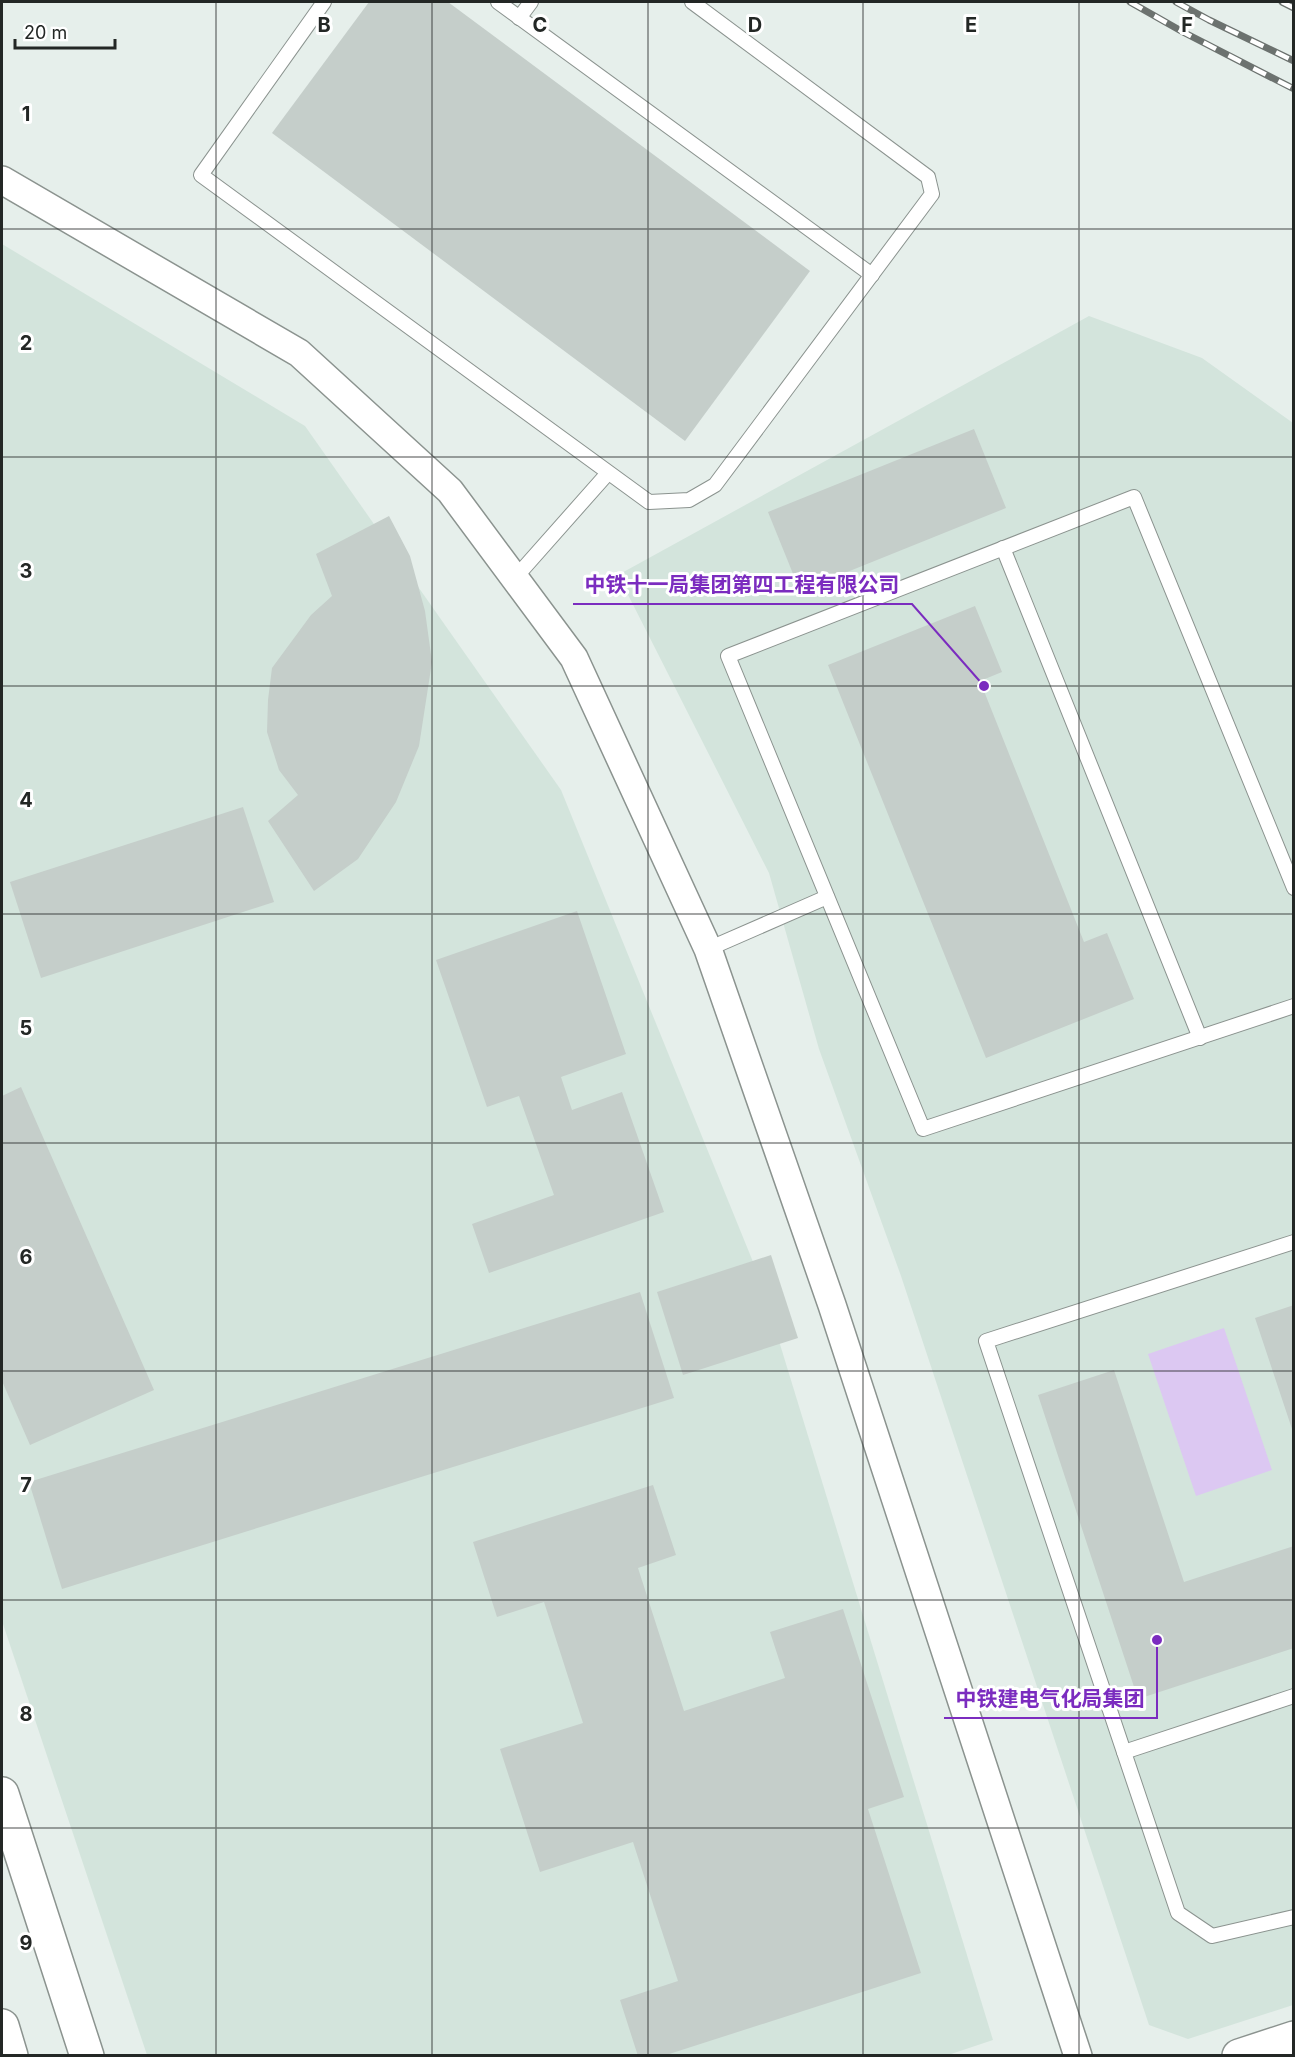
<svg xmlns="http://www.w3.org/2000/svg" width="1295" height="2057" viewBox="0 0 1295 2057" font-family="Inter,'Noto Sans SC',sans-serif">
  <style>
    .built { fill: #d3e4dc }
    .green { fill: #dcc8f2 }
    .building { fill: #c5ceca }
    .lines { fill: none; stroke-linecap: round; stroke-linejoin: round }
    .lane-casing { stroke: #8b938f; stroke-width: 16 }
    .street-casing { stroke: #8b938f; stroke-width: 30 }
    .secondary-casing { stroke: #8b938f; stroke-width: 36 }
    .lane { stroke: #fff; stroke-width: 14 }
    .street { stroke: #fff; stroke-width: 27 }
    .secondary { stroke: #fff; stroke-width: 33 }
    .rail-casing { stroke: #6c726f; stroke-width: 7 }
    .rail { stroke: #fff; stroke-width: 4.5; stroke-dasharray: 14; stroke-linecap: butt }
    .grid { fill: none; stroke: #232725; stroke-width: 1.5; stroke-opacity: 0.55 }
    .grid-label { font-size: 20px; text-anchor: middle; font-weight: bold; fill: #232725; stroke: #fff; stroke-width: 6; stroke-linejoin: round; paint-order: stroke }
    .leader { fill: none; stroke: #7b2cbf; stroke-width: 2 }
    .callout-dot { fill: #7b2cbf; stroke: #fff; stroke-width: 2 }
    .callout-label { font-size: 21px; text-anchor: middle; font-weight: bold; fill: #7b2cbf; stroke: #fff; stroke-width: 6; stroke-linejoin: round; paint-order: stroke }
  </style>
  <rect width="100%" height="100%" fill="#e6efeb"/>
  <g class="built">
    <path d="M2 244 305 426 561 790 760 1279 993 2040 945 2056 147 2055 2 1621Z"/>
    <path d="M1089 316 1202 358 1293 423V2005L1188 2039 1149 2025 901 1276 819 1049 769 873 618 575Z"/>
  </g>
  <path class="green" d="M1224 1328 1272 1470 1196 1496 1148 1354Z"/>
  <g class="building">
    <path d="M369 2H448L810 271 685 441 272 133Z"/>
    <path d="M974 429 1006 508 800 591 768 512Z"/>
    <path d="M389 516 410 556 425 611 432 662 419 746 396 802 358 859 314 891 268 821 298 795 279 770 267 732 268 700 272 668 311 615 332 596 316 554Z"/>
    <path d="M975 606 1002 672 980 681 1084 942 1107 933 1134 999 986 1058 828 665Z"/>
    <path d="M243 807 274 902 41 978 10 882Z"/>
    <path d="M577 911 626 1054 561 1077 572 1110 622 1092 664 1212 489 1273 472 1224 554 1195 519 1096 487 1107 436 960Z"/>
    <path d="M21 1087 154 1390 30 1445 2 1381V1096Z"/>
    <path d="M771 1255 798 1338 683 1375 657 1292Z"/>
    <path d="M640 1292 674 1398 62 1589 29 1482Z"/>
    <path d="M1294 1305V1432H1293L1255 1318Z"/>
    <path d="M1114 1370 1184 1582 1294 1546V1648L1138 1699 1038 1395Z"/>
    <path d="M653 1485 676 1555 638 1568 684 1711 785 1678 770 1632 843 1609 904 1797 868 1809 921 1973 663 2056H638L620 2000 678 1981 633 1842 540 1872 500 1749 583 1723 544 1602 497 1617 473 1542Z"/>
  </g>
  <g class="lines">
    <g class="lane-casing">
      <g id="lane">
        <path d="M324 2 201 175 649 502 689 500 715 485 932 194 928 177 692 2"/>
        <path d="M498 2 872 275"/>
        <path d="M519 18 531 2"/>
        <path d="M1003 548 1200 1038"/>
        <path d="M515 578 608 473"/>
        <path d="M1294 888 1134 497 728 656 923 1129 1294 1006"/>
        <path d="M708 949 827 897"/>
        <path d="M1294 1242 986 1341 1178 1913 1212 1936 1294 1917"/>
        <path d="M1124 1752 1294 1696"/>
      </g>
    </g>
    <g class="street-casing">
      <path id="street" d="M2 180 299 353 450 491 574 658 708 949 832 1305 1078 2056"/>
    </g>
    <g class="secondary-casing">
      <g id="secondary">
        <path d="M2 1794 87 2056"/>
        <path d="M2 2026 11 2056"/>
        <path d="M1239 2056 1294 2038"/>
      </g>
    </g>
    <use href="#lane" class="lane"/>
    <use href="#street" class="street"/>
    <use href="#secondary" class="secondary"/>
    <g class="rail-casing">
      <g id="rail">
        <path d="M1130 2 1183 32 1294 89"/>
        <path d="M1176 2 1209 20 1294 61"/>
        <path d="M1282 2 1294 8"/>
      </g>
    </g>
    <use href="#rail" class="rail"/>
  </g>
  <path class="grid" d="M216 2V2056M432 2V2056M648 2V2056M863 2V2056M1079 2V2056M2 229H1294M2 457H1294M2 686H1294M2 914H1294M2 1143H1294M2 1371H1294M2 1600H1294M2 1828H1294"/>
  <g class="grid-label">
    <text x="324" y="32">B</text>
    <text x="540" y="32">C</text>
    <text x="755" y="32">D</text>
    <text x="971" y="32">E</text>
    <text x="1187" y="32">F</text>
    <text x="26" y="121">1</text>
    <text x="26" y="350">2</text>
    <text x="26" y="578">3</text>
    <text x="26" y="807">4</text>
    <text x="26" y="1035">5</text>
    <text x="26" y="1264">6</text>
    <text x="26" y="1492">7</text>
    <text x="26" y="1721">8</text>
    <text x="26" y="1950">9</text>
  </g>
  <path class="leader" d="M984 686L912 604H573M1157 1640L1157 1718H944"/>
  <g class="callout-dot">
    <circle cx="984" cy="686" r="6"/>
    <circle cx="1157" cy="1640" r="6"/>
  </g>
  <g class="callout-label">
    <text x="742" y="592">中铁十一局集团第四工程有限公司</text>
    <text x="1050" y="1706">中铁建电气化局集团</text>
  </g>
  <rect width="1295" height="2057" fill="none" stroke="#232725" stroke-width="6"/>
  <path d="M15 39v9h100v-9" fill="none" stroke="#232725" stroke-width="3"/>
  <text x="24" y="39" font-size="18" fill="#232725" stroke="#ffffff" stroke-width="4.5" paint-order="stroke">20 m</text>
</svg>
